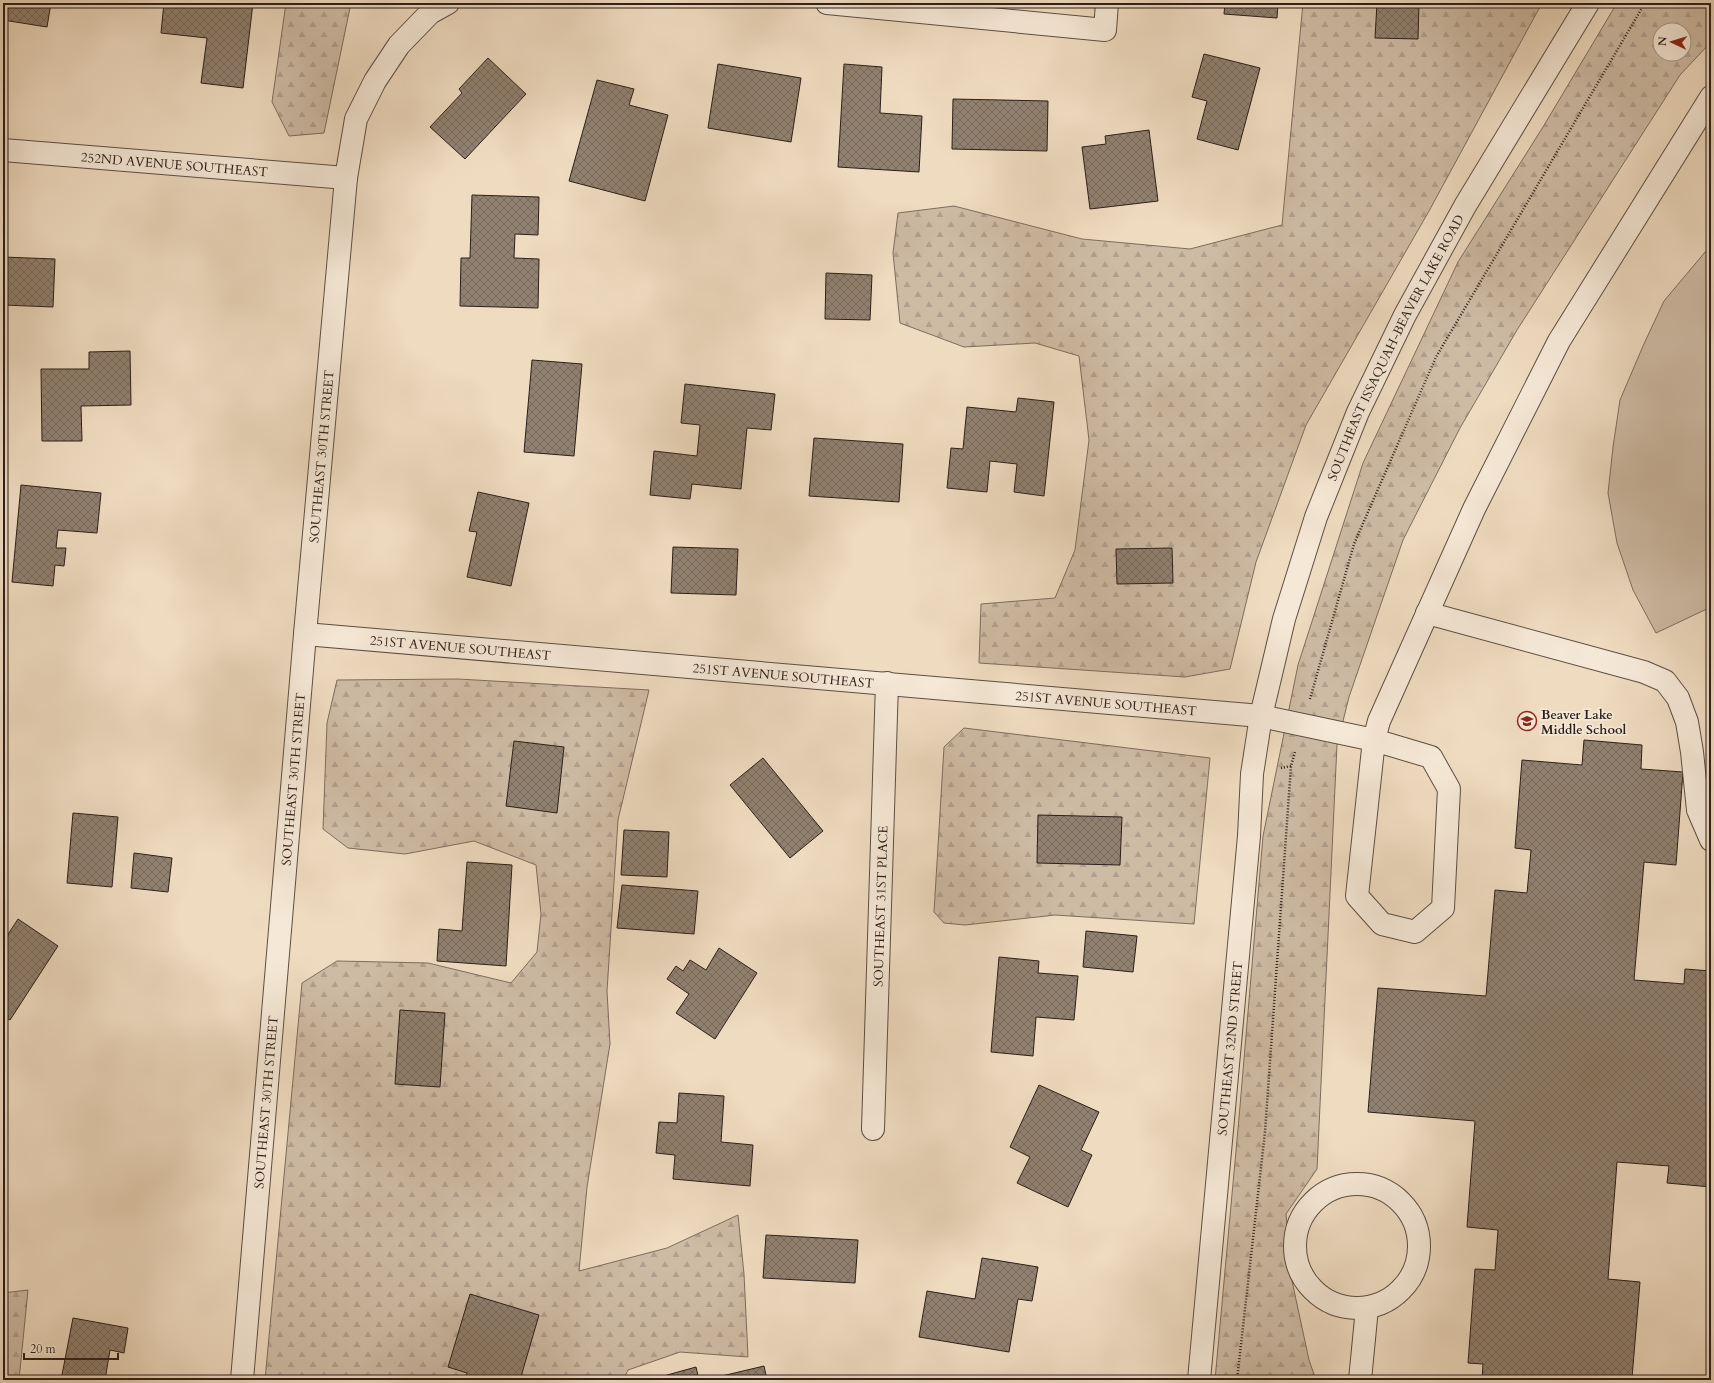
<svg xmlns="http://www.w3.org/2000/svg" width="1714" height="1383" viewBox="0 0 1714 1383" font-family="Cardo,serif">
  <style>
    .forest { fill: url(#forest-firs); stroke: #7d6d5e; fill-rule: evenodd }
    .pitch { fill: #cebba4; stroke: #7d6d5e }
    .building { fill: url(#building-cross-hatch); stroke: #2c1f19 }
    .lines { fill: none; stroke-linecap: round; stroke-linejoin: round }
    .minor-casing { stroke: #5d4e43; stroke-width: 24 }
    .path { stroke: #2c1f19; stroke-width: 2.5; stroke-dasharray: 1 2; stroke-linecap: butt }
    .minor { stroke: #f5e8d6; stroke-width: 22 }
    .labels { text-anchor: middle; stroke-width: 3.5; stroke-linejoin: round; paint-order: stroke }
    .street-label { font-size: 13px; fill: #2c1f19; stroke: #f5e8d6 }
    .poi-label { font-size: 13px; font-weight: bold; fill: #2c1f19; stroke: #f5e8d6; text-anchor: start }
  </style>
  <defs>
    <pattern id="forest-firs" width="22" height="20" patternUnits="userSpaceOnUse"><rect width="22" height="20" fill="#cebba4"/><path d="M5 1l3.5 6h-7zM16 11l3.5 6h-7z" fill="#b1a08d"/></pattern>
    <pattern id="building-cross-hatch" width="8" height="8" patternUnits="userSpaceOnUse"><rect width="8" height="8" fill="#918170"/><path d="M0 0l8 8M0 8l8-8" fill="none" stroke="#77695b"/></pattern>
  </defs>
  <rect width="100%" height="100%" fill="#efdbc0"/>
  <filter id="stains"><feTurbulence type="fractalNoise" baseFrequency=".005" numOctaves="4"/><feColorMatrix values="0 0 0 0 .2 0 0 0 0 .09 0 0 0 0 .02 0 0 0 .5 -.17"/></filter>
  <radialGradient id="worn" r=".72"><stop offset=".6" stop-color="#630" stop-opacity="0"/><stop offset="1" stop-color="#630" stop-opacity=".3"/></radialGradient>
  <g class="forest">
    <path d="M286 3H351L324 133 289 136 272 102Z"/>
    <path d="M1303 3H1542L1429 211 1306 425 1256 562 1230 669 1185 677 979 663 981 604 1055 598 1075 550 1089 440 1079 356 1035 343 964 347 900 323 893 253 898 213 954 206 1082 239 1190 249 1282 225Z"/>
    <path d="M1617 3H1711V42L1680 75 1517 330 1460 428 1403 540 1349 697 1337 745 1317 1169 1286 1214 1292 1281 1309 1360 1316 1380H1215L1239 1118 1263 836 1298 665 1363 463 1458 262 1543 127ZM1660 30H1684V54H1660Z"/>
    <path d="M458 679 649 690 618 820 607 991 610 1044 587 1187 579 1271 667 1248 738 1215 744 1274 748 1357 680 1352 628 1370 623 1380H265L302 983 337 961 428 963 511 983 537 952 541 914 536 865 474 841 405 854 348 848 323 829 327 723 337 680Z"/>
    <path d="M964 728 1210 758 1194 924 1055 915 965 925 944 923 934 912 944 747Z"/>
    <path d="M28 1290 19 1380H3V1293Z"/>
  </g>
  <path class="pitch" d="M1711 245V607L1656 633 1633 590 1617 543 1608 493 1613 447 1620 400 1643 346 1664 301Z"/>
  <g class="building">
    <path d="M3 3H51L47 27 3 20Z"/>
    <path d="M164 3H253L243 88 201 83 207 38 161 33Z"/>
    <path d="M1225 3H1278L1277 18 1224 14Z"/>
    <path d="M1377 3H1419L1418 39 1375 38Z"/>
    <path d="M1204 54 1260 68 1238 150 1197 139 1207 101 1192 97Z"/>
    <path d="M488 58 526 94 465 159 430 127 462 93 459 89Z"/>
    <path d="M718 64 801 78 791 142 708 128Z"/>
    <path d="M844 64 882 67 880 113 922 116 919 172 838 167Z"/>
    <path d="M597 80 634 89 629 105 668 115 645 201 569 181Z"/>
    <path d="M953 99 1048 101 1047 151 952 149Z"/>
    <path d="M1149 130 1158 201 1090 209 1082 147 1106 144 1105 136Z"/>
    <path d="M472 195 539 197 538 235 515 234 514 258 539 259 538 308 460 306 461 258H470Z"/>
    <path d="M3 257 55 259 53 307 3 305Z"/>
    <path d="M826 273 872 275 870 320 825 319Z"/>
    <path d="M130 351 131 405 81 406 82 441H42L41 369H89V352Z"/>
    <path d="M532 360 582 364 574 456 524 452Z"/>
    <path d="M685 384 775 394 771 430 747 428 741 489 692 484 690 499 650 495 654 451 697 456 700 425 681 423Z"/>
    <path d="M1018 398 1054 402 1044 496 1014 492 1017 464 990 461 987 492 947 488 951 448 963 449 967 407 1016 412Z"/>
    <path d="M814 438 903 444 899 502 809 496Z"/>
    <path d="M21 485 101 493 97 533 58 530 56 548H66L64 566 55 565 53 586 12 582Z"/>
    <path d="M478 492 529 503 511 586 467 577 477 532 469 531Z"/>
    <path d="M673 547 738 549 736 595 671 593Z"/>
    <path d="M1172 548 1173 583 1117 584 1116 549Z"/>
    <path d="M1584 740 1642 745 1641 769 1683 772 1676 865 1644 862 1634 980 1684 984 1685 969 1711 971V1187L1667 1183 1669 1166 1617 1162 1608 1279 1640 1282 1632 1378 1601 1376V1380H1482L1483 1364 1468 1363 1475 1269 1495 1270 1498 1230 1467 1227 1475 1121 1368 1112 1378 988 1486 996 1495 890 1527 893 1531 850 1515 848 1522 760 1582 765Z"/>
    <path d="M514 741 564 747 557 813 506 806Z"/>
    <path d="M763 758 823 831 790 858 730 785Z"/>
    <path d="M73 813 118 817 112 887 67 883Z"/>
    <path d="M1038 815 1122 817 1120 865 1037 863Z"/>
    <path d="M624 830 669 832 667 877 621 875Z"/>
    <path d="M134 853 172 858 168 892 131 888Z"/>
    <path d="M467 862 512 865 506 966 437 961 439 929 462 931Z"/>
    <path d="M622 885 698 891 694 934 617 928Z"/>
    <path d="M18 919 58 946 10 1020 3 1016V942Z"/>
    <path d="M1086 931 1137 936 1133 972 1083 967Z"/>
    <path d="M719 948 757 973 715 1039 676 1013 689 994 667 979 676 966 683 971 690 960 706 970Z"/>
    <path d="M999 957 1039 961 1038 973 1078 976 1074 1020 1036 1017 1033 1056 991 1052Z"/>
    <path d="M400 1010 445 1013 440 1087 395 1084Z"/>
    <path d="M1039 1085 1099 1112 1081 1150 1092 1155 1068 1207 1017 1183 1030 1157 1010 1147Z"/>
    <path d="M679 1093 724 1096 721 1142 753 1145 750 1186 673 1179 675 1155 656 1153 659 1122 677 1123Z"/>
    <path d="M766 1235 858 1240 855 1283 763 1278Z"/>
    <path d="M982 1258 1038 1267 1032 1301 1018 1299 1009 1352 919 1337 927 1291 975 1299Z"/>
    <path d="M470 1294 539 1315 520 1380H465L467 1373 448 1367Z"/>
    <path d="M73 1318 128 1328 124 1353 110 1350 105 1380H61Z"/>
    <path d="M764 1366 767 1380H705Z"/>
    <path d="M696 1367 699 1380H661L660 1377Z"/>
  </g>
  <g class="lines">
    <g class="minor-casing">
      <g id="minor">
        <path d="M827 3 1105 30 1107 3"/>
        <path id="s1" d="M3 150 346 178"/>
        <path d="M1427 613 1644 672 1665 681 1678 698 1687 722 1692 752 1698 810 1711 840"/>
        <path id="s2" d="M305 634 1261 716 1374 740 1431 757 1449 789 1443 908 1415 932 1382 924 1357 896 1374 740 1379 721 1474 509 1559 341 1711 97"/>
        <path id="s3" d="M873 1129 887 683"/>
        <circle cx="1357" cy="1246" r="62"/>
        <path id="s4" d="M242 1380 305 634 346 178 356 119 375 81 399 45 430 13 448 3"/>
        <path id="s5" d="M1199 1380 1249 836 1252 774 1261 716 1284 619 1316 517 1358 412 1405 315 1465 206 1588 3"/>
        <path d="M1360 1380 1367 1308"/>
      </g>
    </g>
    <g class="path">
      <path d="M1310 699 1354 544 1436 357 1645 3"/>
      <path d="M1281 768 1291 766"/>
      <path d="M1237 1380 1265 1132 1291 766 1295 752"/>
    </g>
    <use href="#minor" class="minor"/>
  </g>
  <defs>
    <g id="school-ring" transform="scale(1)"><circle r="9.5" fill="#f5e8d6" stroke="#8f2418" stroke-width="1.5"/><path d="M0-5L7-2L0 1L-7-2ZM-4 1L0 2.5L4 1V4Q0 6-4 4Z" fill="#8f2418"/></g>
  </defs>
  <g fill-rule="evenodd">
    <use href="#school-ring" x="1527" y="721"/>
  </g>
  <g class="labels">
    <g class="street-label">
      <text dy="5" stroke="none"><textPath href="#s1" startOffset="172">252ND AVENUE SOUTHEAST</textPath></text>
      <text dy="5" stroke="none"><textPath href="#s5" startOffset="1061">SOUTHEAST ISSAQUAH-BEAVER LAKE ROAD</textPath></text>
      <text dy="5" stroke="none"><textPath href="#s4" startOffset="927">SOUTHEAST 30TH STREET</textPath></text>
      <text dy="5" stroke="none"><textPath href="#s2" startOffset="156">251ST AVENUE SOUTHEAST</textPath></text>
      <text dy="5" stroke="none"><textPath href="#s2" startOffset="480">251ST AVENUE SOUTHEAST</textPath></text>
      <text dy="5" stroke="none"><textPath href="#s2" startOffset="804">251ST AVENUE SOUTHEAST</textPath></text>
      <text dy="5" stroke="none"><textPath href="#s4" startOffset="603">SOUTHEAST 30TH STREET</textPath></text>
      <text dy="5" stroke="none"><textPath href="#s3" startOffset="223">SOUTHEAST 31ST PLACE</textPath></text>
      <text dy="5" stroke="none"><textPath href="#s5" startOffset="333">SOUTHEAST 32ND STREET</textPath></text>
      <text dy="5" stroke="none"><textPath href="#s4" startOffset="279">SOUTHEAST 30TH STREET</textPath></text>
    </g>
    <g class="poi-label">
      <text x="1541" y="719">Beaver Lake<tspan x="1541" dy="15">Middle School</tspan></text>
    </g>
  </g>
  <rect width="1714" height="1383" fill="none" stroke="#efdbc0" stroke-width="16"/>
  <rect x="4" y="4" width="1706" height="1375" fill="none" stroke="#2c1f19" stroke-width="2"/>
  <rect x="8" y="8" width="1698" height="1367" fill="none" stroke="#2c1f19"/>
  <g transform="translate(1672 42) rotate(274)"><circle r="19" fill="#f5e8d6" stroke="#a5988a"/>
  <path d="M0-3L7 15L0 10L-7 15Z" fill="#8f2418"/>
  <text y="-6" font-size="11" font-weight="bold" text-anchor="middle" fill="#2c1f19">N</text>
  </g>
  <path d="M24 1353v6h94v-6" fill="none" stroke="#2c1f19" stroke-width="2"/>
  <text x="30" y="1353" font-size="12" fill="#2c1f19" stroke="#f5e8d6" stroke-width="3" paint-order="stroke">20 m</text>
  <rect width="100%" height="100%" filter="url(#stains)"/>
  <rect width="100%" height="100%" fill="url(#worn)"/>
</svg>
